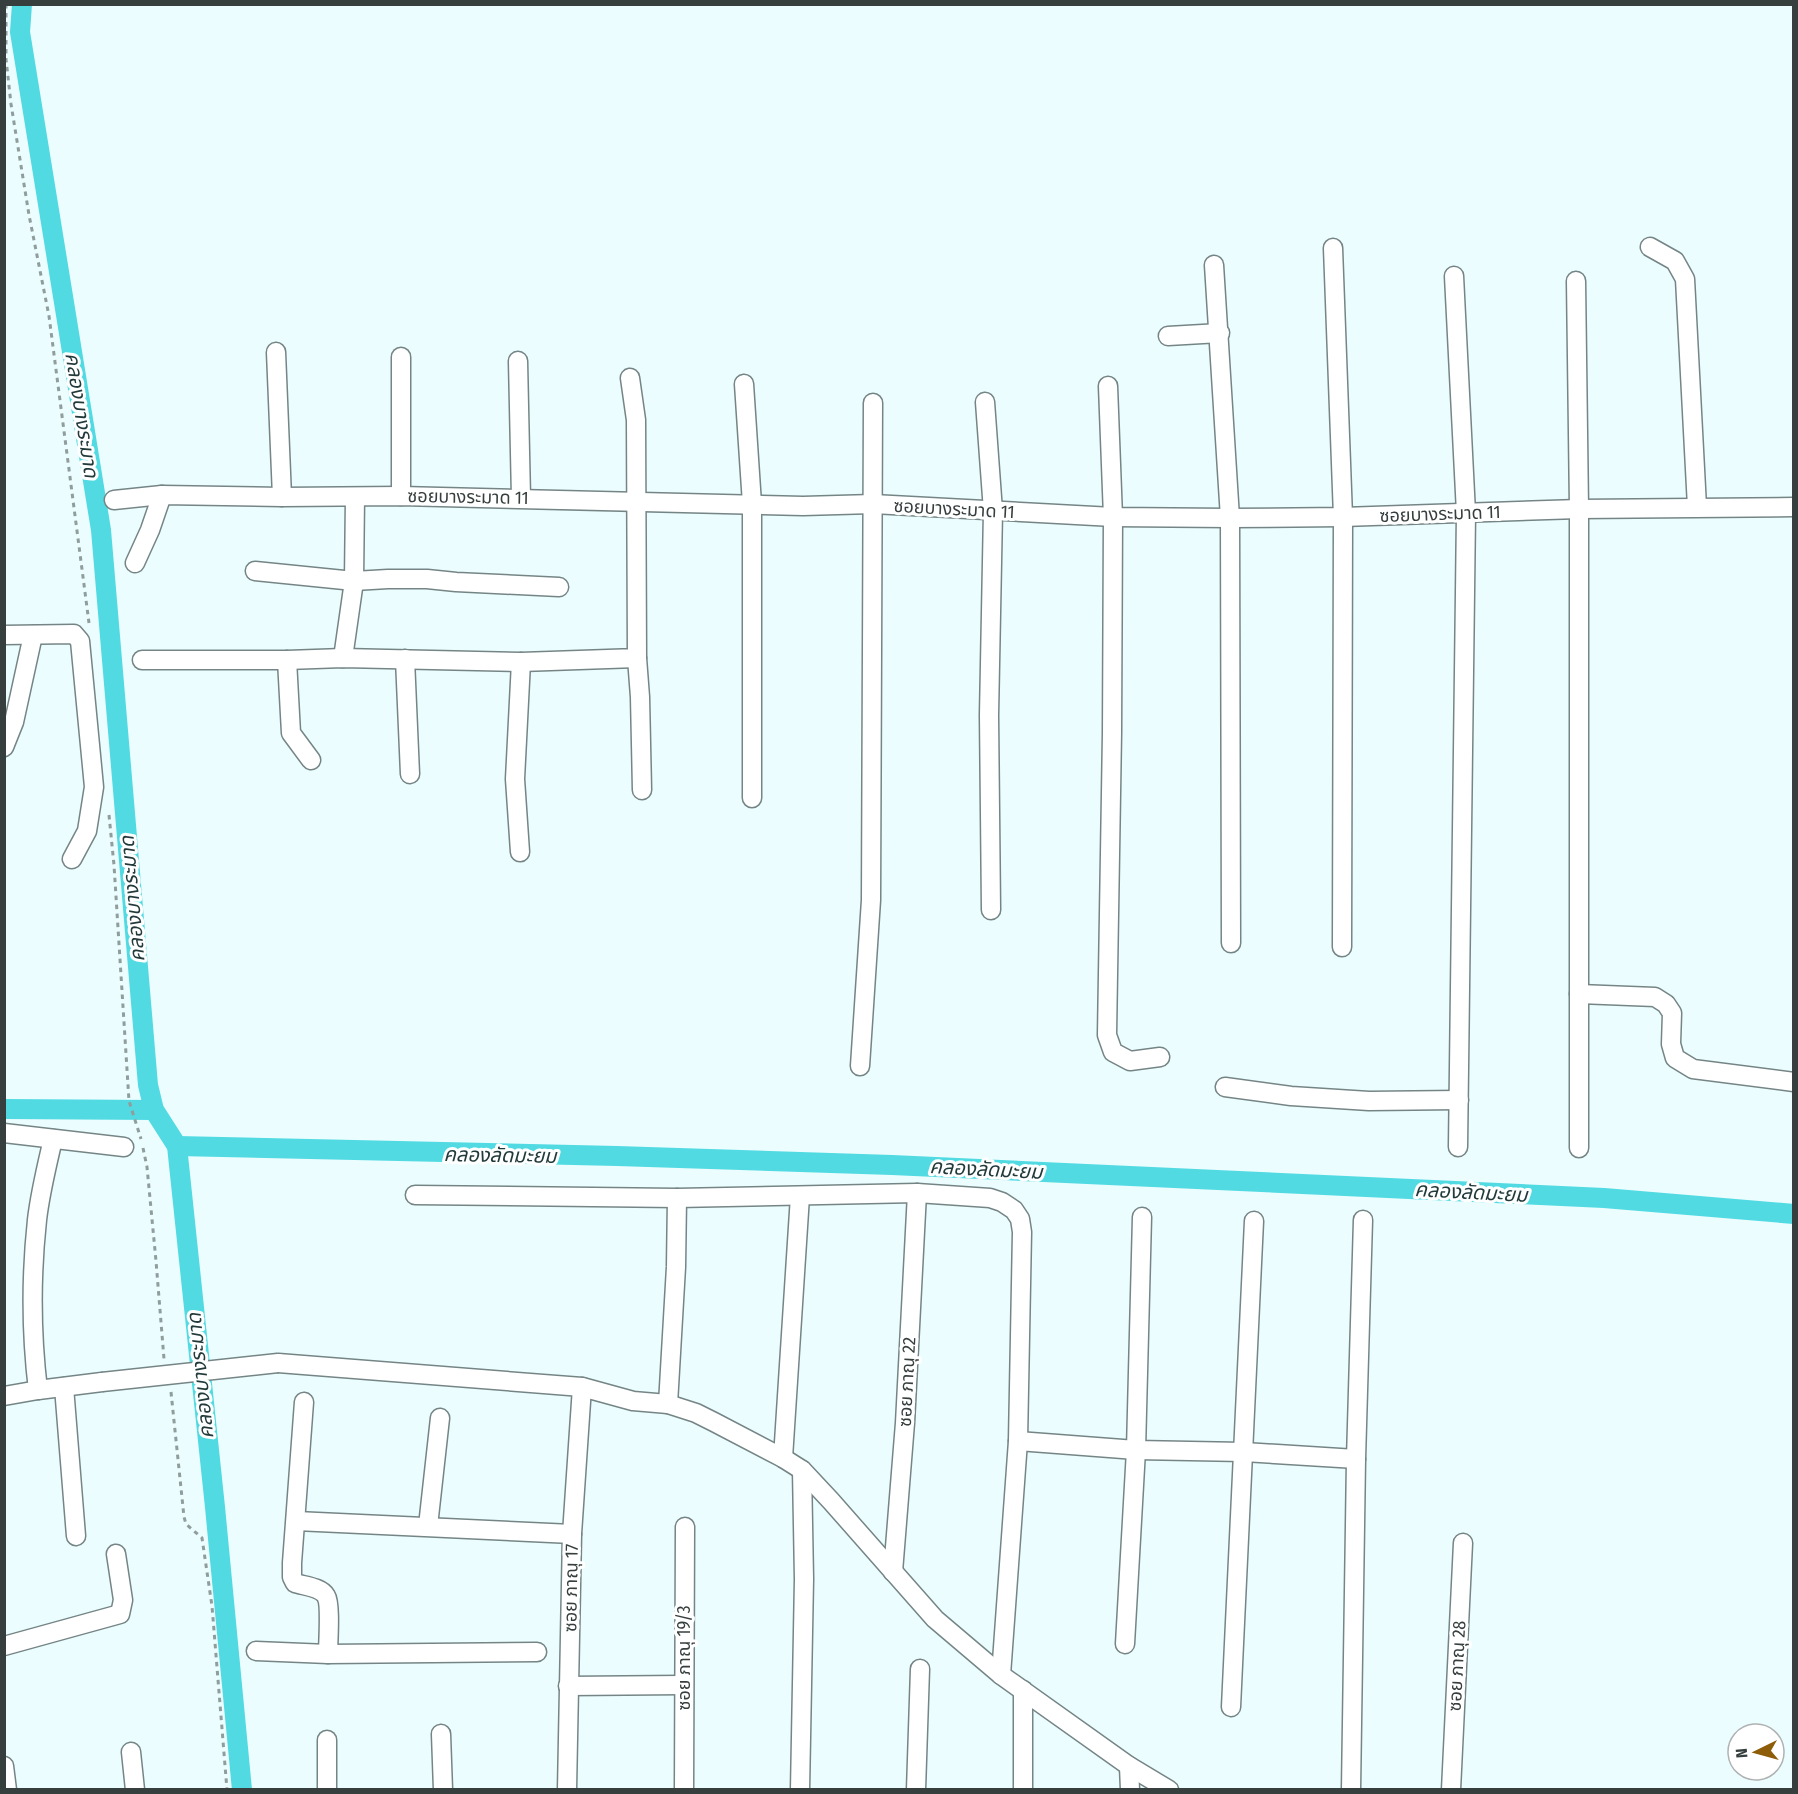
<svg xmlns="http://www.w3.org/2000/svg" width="1798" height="1794" viewBox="0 0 1798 1794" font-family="'Fira Sans Condensed','Noto Sans Thai',sans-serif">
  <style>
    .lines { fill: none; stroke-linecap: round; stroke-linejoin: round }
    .canal { stroke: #51dae2; stroke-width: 20 }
    .minor-casing { stroke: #758586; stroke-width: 21 }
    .path { stroke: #909d9d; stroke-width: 3; stroke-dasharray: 4.5 4.5; stroke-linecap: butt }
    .minor { stroke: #fff; stroke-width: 18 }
    .minor-bridge-casing { stroke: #758586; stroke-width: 21; stroke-linecap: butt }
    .minor-bridge { stroke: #fff; stroke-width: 18 }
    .labels { text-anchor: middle; stroke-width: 6; stroke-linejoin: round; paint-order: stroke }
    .street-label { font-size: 18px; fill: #373e3e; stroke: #fff }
    .water-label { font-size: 20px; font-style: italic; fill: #233a3b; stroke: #fff }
  </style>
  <rect width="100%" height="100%" fill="#ebfdfe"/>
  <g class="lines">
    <g class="canal">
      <path d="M22 4 20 32 101 530 148 1085 154 1110 177 1146 215 1507 242 1790"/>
      <path d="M4 1109 154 1110"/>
      <path d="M177 1146 617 1156 892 1165 1604 1198 1794 1214"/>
    </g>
    <g class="minor-casing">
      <g id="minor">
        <path d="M1650 247 1675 261 1685 279 1697 507"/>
        <path d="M1333 248 1343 517 1342 947"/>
        <path d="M1214 265 1230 518 1231 943"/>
        <path d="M1454 276 1466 513 1458 1147"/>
        <path d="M1576 281 1579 509V1148"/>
        <path d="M1168 336 1220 333"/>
        <path d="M276 352 282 497"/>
        <path d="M401 357V496"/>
        <path d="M518 361 521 498"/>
        <path d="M744 384 752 504V798"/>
        <path d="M1108 386 1113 517 1112 733 1107 1035 1113 1052 1130 1061 1160 1057"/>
        <path d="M985 402 993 511 989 715 991 910"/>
        <path d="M114 500 162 495 282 497 401 496 803 506 873 504 1113 517 1230 518 1343 517 1579 509 1794 507"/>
        <path d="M135 563 150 530 162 495"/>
        <path d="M255 571 354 581 388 579H427L456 582 559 587"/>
        <path d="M4 635 74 634 80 641 94 787 87 831 72 859"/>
        <path d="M343 658 354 581 355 497"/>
        <path d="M637 658 640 697 642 790"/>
        <path d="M405 659 410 774"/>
        <path d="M142 660H287L343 658 521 662 637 658 636 420 630 378"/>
        <path d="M287 660 291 733 311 760"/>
        <path d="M4 747 14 722 33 635"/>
        <path d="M520 852 515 779 521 662"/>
        <path d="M1579 994 1655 997 1666 1004 1672 1013 1671 1044 1675 1058 1693 1069 1794 1082"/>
        <path d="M860 1066 871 900 873 403"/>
        <path d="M1225 1087 1291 1096 1369 1101 1459 1100"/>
        <path d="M4 1133 124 1147"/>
        <path d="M415 1195 677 1198 917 1193 990 1198 1002 1202 1014 1210 1020 1219 1022 1232 1018 1441 1001 1675"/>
        <path d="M278 1363 582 1387 633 1401 668 1404 696 1413 714 1422 783 1458 802 1470 831 1501 935 1619 1001 1675 1129 1766 1169 1790"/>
        <path d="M64 1387 76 1536"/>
        <path d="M38 1390C31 1333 31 1276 37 1220 40 1193 47 1165 53 1139"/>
        <path d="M4 1396 38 1390 102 1382"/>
        <path d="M304 1402 292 1563V1577L295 1583C304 1586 321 1587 326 1596 331 1604 328 1643 328 1654"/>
        <path d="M668 1404 676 1267 677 1198"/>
        <path d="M1018 1441 1136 1450 1244 1452 1356 1459"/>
        <path d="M783 1458 800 1196"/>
        <path d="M296 1521 572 1534"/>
        <path d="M428 1526 440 1418"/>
        <path d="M893 1572 905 1423 917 1193"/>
        <path d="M1125 1644 1136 1450 1142 1217"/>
        <path d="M4 1646 120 1614 123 1600 116 1554"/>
        <path d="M256 1651 328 1654 537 1652"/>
        <path d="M568 1686 683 1685"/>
        <path d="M1231 1707 1254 1221"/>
        <path d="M441 1734 443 1790"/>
        <path d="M131 1752 135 1790"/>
        <path d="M4 1766 7 1790"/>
        <path d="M1129 1766 1130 1790"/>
        <path d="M327 1790V1740"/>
        <path d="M567 1790 572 1534 582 1387"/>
        <path d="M684 1790 685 1527"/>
        <path d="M800 1790 804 1579 802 1470"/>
        <path d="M916 1790 920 1669"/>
        <path d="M1023 1790V1690"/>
        <path d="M1351 1790 1356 1459 1363 1220"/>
        <path d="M1451 1790 1463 1543"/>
      </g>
    </g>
    <g class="path">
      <path d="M6 4V59L11 104 29 215 49 316 89 623"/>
      <path d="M109 815 114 865 129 1101 141 1139"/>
      <path d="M143 1148 147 1167 156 1261 164 1359"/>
      <path d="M171 1392 184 1517 186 1524 202 1538 212 1606 227 1790"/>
    </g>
    <use href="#minor" class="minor"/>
    <g class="minor-bridge-casing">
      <path id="minor-bridge" d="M102 1382 278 1363"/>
    </g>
    <use href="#minor-bridge" class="minor-bridge"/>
  </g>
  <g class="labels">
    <g class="street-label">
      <text transform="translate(468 497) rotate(1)" y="6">ซอยบางระมาด 11</text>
      <text transform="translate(954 509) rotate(3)" y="6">ซอยบางระมาด 11</text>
      <text transform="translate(1440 514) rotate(-2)" y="6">ซอยบางระมาด 11</text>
      <text transform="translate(907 1382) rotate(-87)" y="6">ซอย ภาณุ 22</text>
      <text transform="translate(571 1588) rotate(-89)" y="6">ซอย ภาณุ 17</text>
      <text transform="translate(684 1658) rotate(-90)" y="6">ซอย ภาณุ 19/3</text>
      <text transform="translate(1457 1666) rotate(-87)" y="6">ซอย ภาณุ 28</text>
    </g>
    <g class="water-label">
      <text transform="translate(82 415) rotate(81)" y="7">คลองบางระมาด</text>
      <text transform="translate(132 899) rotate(-95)" y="7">คลองบางระมาด</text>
      <text transform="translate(500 1155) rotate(1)" y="7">คลองลัดมะยม</text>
      <text transform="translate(986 1169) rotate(3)" y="7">คลองลัดมะยม</text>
      <text transform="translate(1471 1192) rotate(3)" y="7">คลองลัดมะยม</text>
      <text transform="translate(200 1376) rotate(-96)" y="7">คลองบางระมาด</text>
    </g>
  </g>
  <rect width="1798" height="1794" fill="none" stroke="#373e3e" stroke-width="12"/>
  <g transform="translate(1756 1752) rotate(265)"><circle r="28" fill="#ffffff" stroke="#afb2b2" stroke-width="1.5"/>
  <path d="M0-4.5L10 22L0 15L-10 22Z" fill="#8e5d09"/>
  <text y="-9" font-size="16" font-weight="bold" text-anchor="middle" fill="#373e3e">N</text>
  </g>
</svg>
